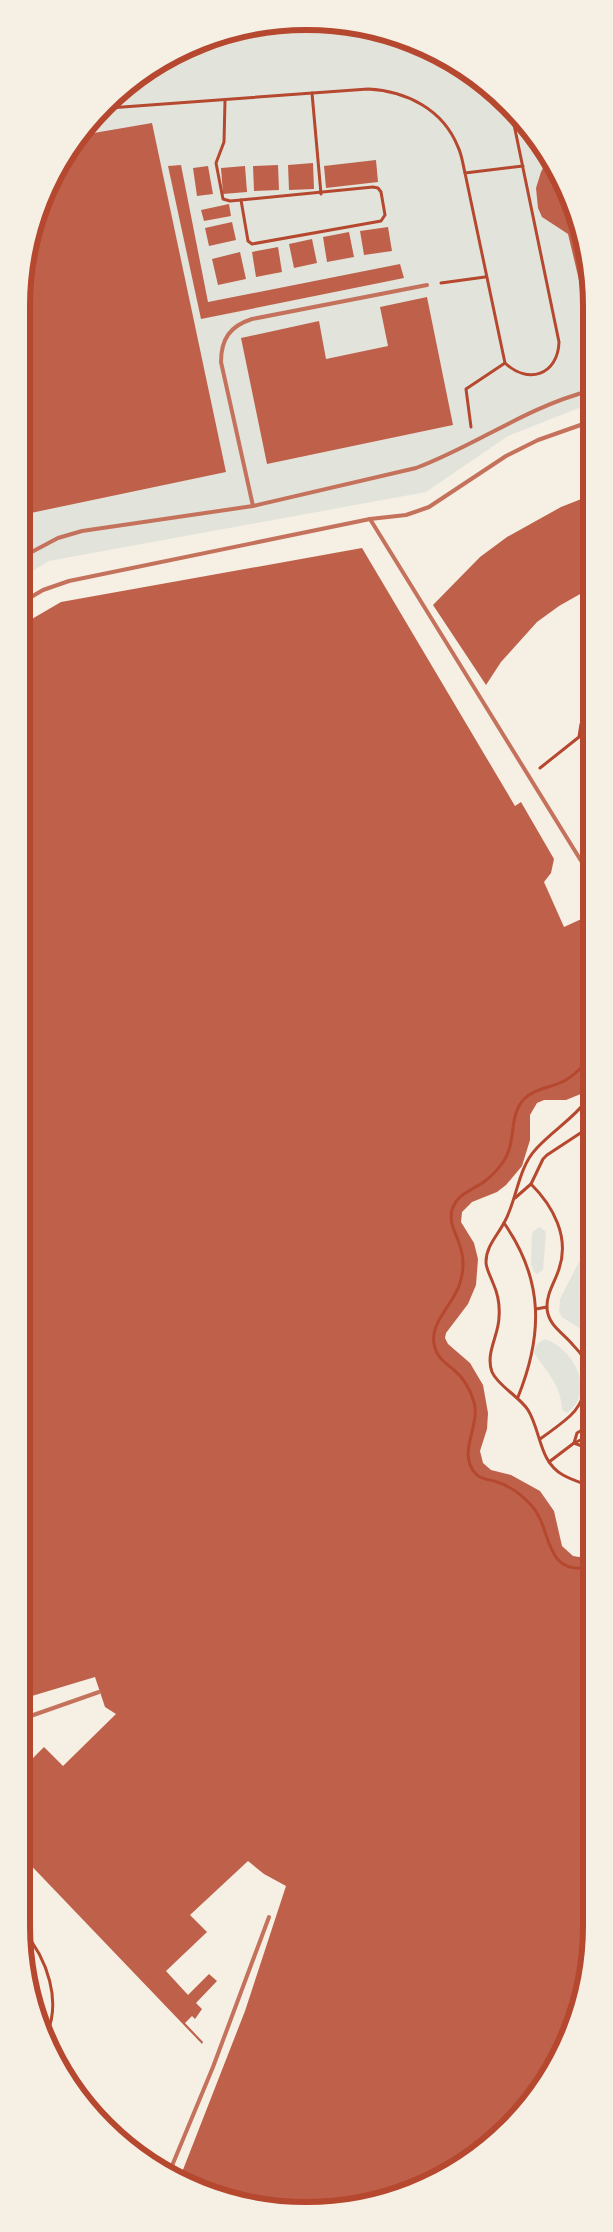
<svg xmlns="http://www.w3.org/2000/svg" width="613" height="2232" viewBox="0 0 613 2232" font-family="'Work Sans',sans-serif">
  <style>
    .green { fill: #e2e4dc }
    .building { fill: #bf614a }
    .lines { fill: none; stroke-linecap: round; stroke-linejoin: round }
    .path { stroke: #b5482f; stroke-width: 3 }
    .service { stroke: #c5725c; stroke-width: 4 }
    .rim { fill: none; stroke: #b5482f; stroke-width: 6 }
  </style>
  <rect width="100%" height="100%" fill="#f6efe4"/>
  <g class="green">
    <path d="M251 27H362L449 59 521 118 570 197 589 270V404L508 436 426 492 49 561 26 575 27 251 69 148 148 69Z"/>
    <path d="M540 1227 546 1232 543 1270 537 1274 534 1272 531 1265 532 1235 533 1231Z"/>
    <path d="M582 1256C582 1263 586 1266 588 1271 590 1279 583 1287 579 1294L588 1304 587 1333 562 1317 559 1312 560 1299Z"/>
    <path d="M545 1339C573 1348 597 1392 567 1413L562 1410C561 1385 547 1372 534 1353 535 1345 538 1342 545 1339Z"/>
  </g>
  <g class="building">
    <path d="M152 123 226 472 26 514 27 251 69 148 82 135Z"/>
    <path d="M376 160 378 182 326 188 324 166Z"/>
    <path d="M547 160 570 197 589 270V322L568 234 542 217 538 208 536 188 541 172Z"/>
    <path d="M313 163 314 189 289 190 288 165Z"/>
    <path d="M181 165 208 302 400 264 404 278 201 319 168 166Z"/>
    <path d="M278 165 279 190 254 191 253 166Z"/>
    <path d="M208 166 213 194 197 196 193 168Z"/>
    <path d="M245 166 247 192 223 194 221 168Z"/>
    <path d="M229 204 231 216 204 221 201 210Z"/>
    <path d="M232 222 236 240 209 246 205 228Z"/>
    <path d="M388 227 392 251 364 255 360 231Z"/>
    <path d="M349 232 354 257 327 262 323 237Z"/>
    <path d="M312 239 317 263 294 268 289 244Z"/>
    <path d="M278 247 282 272 256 277 252 252Z"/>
    <path d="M240 252 246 279 218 285 212 259Z"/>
    <path d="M427 297 453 425 267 464 241 338 319 321 326 359 388 346 380 307Z"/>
    <path d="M589 496V589L559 606 537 622 501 662 486 685 433 605 480 557 507 537 561 507Z"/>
    <path d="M362 548 515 806 521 802 554 859 551 873 544 882 564 927 588 916V1091L566 1100H544L537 1103 530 1115V1140L522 1166 506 1185 497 1192 472 1202 462 1212 461 1222 474 1243 478 1259 476 1285 468 1304 446 1333 445 1338 448 1344 470 1363 483 1385 488 1413 487 1429 480 1451 483 1463 491 1470 511 1475 540 1491 554 1511 562 1546 573 1556 579 1557 587 1555 586 1981 553 2068 480 2152 381 2201 288 2210 179 2180 245 2011 286 1886 264 1874 248 1861 190 1915 207 1932 166 1971 188 1995 209 1974 217 1981 196 2003 202 2009 195 2019 192 2016 185 2023 203 2042 202 2044 21 1855 22 1769 44 1747 63 1766 116 1714 105 1707 95 1677 22 1699 25 623 61 602Z"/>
  </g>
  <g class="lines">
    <g class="path">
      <path d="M312 93 321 194"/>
      <path d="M225 101 224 142 216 163 223 199 230 201 241 200"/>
      <path d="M109 108 368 89C406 91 443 109 458 147 462 155 463 165 465 173"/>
      <path d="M511 110 559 342C558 375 528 385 505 363L465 173 523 166"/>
      <path d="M373 187 378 188 381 192 385 215 381 221 252 244 248 241 241 200Z"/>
      <path d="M441 283 485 277"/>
      <path d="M471 427 466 389 505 363"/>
      <path d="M540 768 579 737 581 724 589 712"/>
      <path d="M588 1164 582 1151 588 1138"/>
      <path d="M531 1184C553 1206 570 1237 559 1269 555 1282 546 1294 547 1309 549 1326 562 1332 573 1345 577 1349 582 1355 585 1360 592 1378 584 1403 570 1416 561 1424 550 1432 540 1439"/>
      <path d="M515 1198 531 1184 543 1159 547 1155 582 1132 588 1133"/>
      <path d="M504 1223C544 1280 543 1335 518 1397"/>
      <path d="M588 1262 586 1249 588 1240"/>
      <path d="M588 1300 584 1295 588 1285"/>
      <path d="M536 1309 547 1307"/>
      <path d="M587 1448 574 1443 577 1433 587 1427"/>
      <path d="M549 1462 574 1443 587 1437"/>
      <path d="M587 1485C579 1482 570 1479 563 1475 539 1462 541 1431 528 1410 519 1396 498 1386 492 1372 485 1353 499 1335 499 1317 500 1305 498 1294 493 1283 491 1277 486 1269 486 1262 486 1246 498 1235 505 1221 517 1199 518 1168 536 1149 552 1131 573 1119 588 1099"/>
      <path d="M587 1568C542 1573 553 1528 531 1505 521 1494 510 1486 497 1482 489 1479 482 1480 476 1474 456 1453 481 1426 474 1402 470 1389 464 1378 454 1370 446 1363 438 1359 435 1348 427 1323 454 1305 460 1283 464 1270 464 1256 459 1243 455 1231 449 1223 452 1210 457 1193 472 1191 485 1181 492 1176 498 1169 503 1162 517 1143 508 1116 524 1099 534 1089 549 1088 562 1082 572 1078 580 1069 588 1061"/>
      <path d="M22 1929C47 1958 63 2002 45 2038"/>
    </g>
    <g class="service">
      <path d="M253 506 221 362C221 339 230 326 252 319L427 285"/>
      <path d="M370 519 588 872"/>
      <path d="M26 555 58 538 82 531 253 506 416 468C475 446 527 407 589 391"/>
      <path d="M26 600 43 590 69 581 370 519 406 515 429 507 506 456 538 440 589 422"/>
      <path d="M22 1719 99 1692"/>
      <path d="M169 2173 213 2067 269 1917"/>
    </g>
  </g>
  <path d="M0 0H613V2232H0ZM306 30H307A276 276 0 0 1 583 306V1926A276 276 0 0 1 307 2202H306A276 276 0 0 1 30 1926V306A276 276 0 0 1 306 30Z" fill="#f6efe4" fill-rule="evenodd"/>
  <path class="rim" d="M306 30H307A276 276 0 0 1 583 306V1926A276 276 0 0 1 307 2202H306A276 276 0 0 1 30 1926V306A276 276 0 0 1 306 30Z"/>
</svg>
